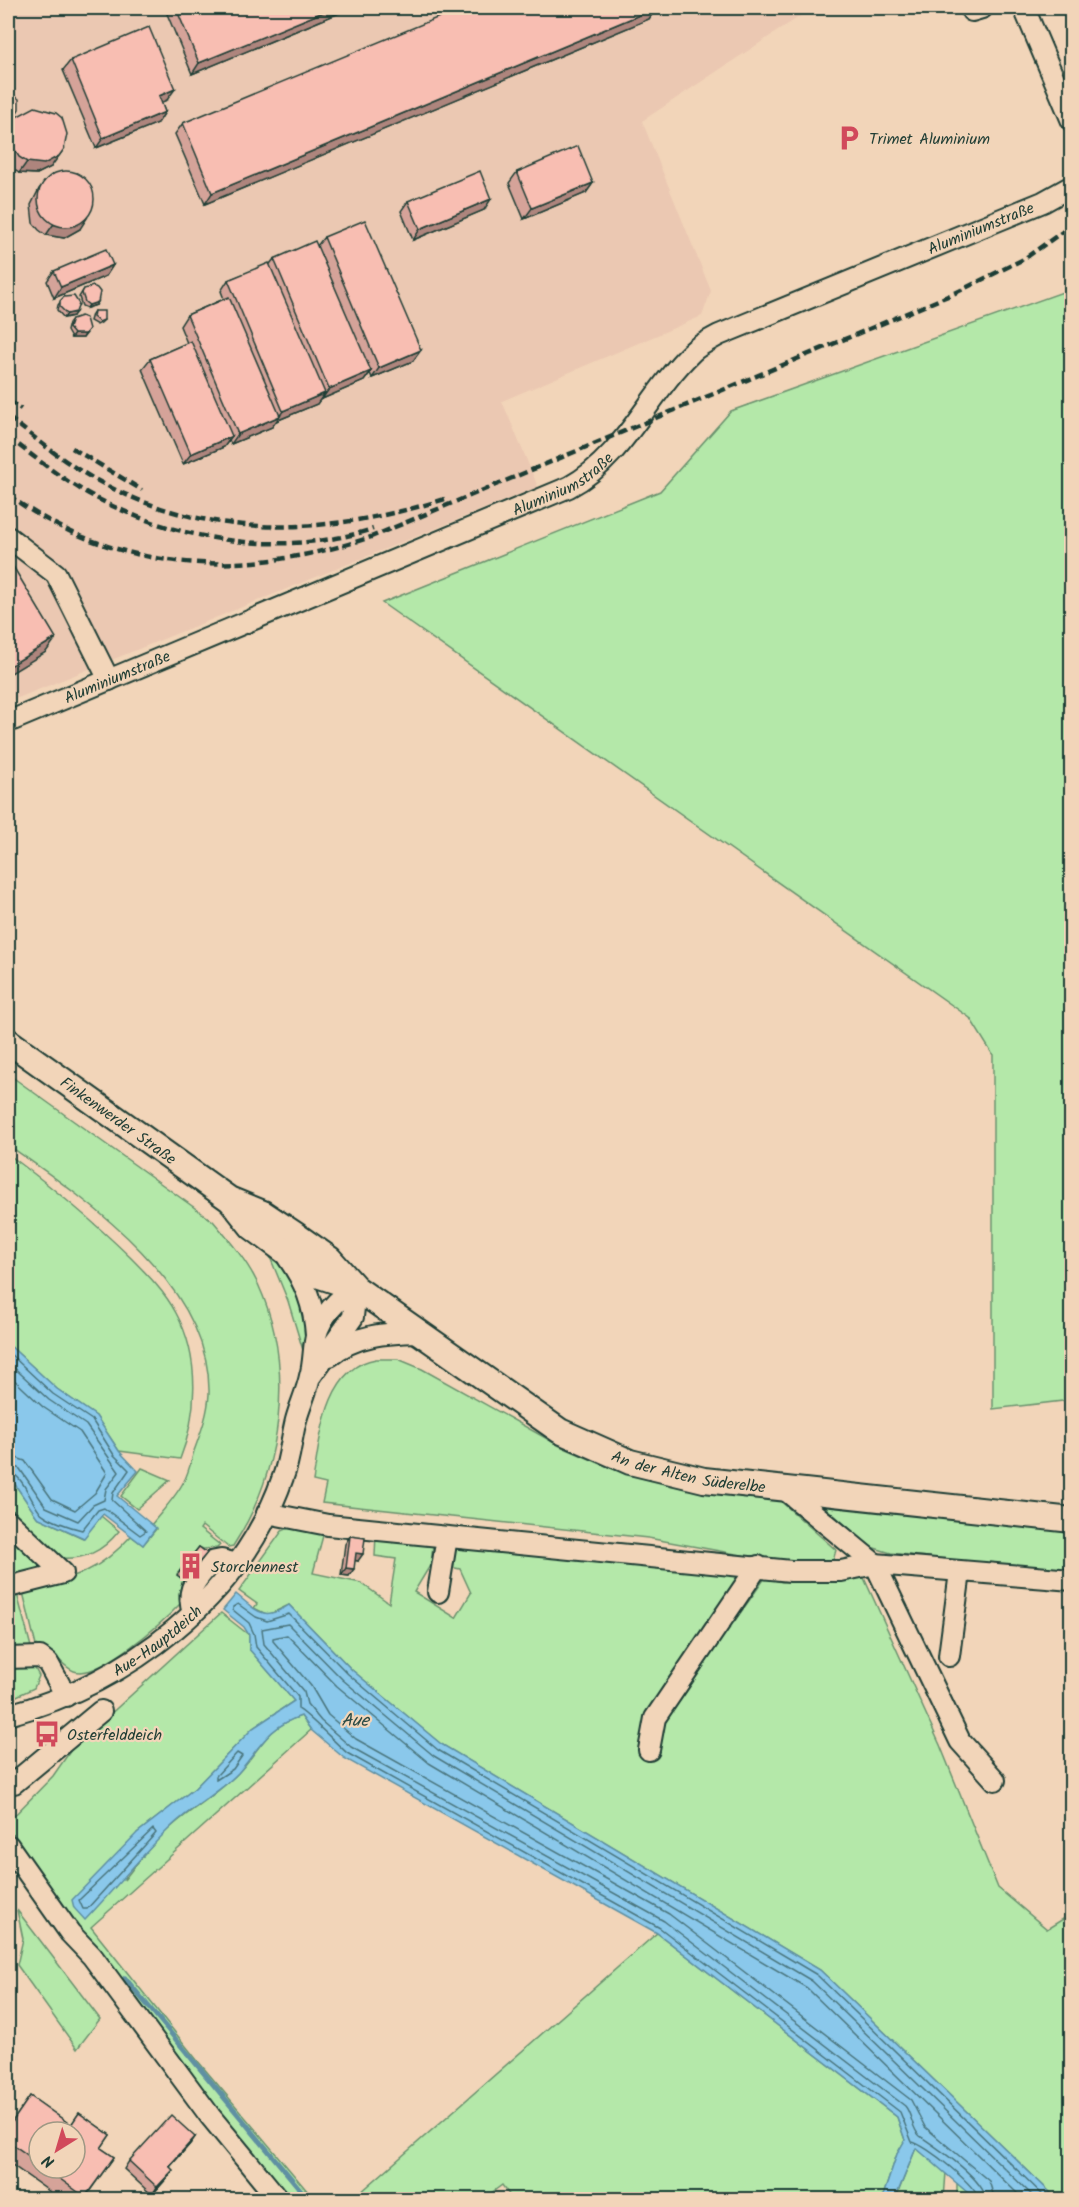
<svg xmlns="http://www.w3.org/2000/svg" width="1079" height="2207" viewBox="0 0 1079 2207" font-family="Kalam,sans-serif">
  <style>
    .built { fill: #ebc8b2 }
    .green { fill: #b4e8a9; stroke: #6a926e; stroke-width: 1.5 }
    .water { fill: #8ac8eb; stroke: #5f90a2; stroke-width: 1.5 }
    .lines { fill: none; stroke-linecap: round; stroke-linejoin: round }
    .shore { stroke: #4a757d; stroke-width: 1.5 }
    .stream { stroke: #5f90a2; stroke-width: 5 }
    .minor-casing { stroke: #1f3d34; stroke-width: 24 }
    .major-casing { stroke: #1f3d34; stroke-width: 28 }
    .minor { stroke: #f2d5b9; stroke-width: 20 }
    .major { stroke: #f2d5b9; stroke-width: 24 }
    .rail { stroke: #1f3d34; stroke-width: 4.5; stroke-dasharray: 9 4.5; stroke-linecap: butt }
    .wall { fill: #d5a399; stroke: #1f3d34; stroke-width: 1.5; fill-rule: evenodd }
    .shaded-wall { fill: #ae857d; stroke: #1f3d34; stroke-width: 1.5 }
    .building { fill: #f8beb2; stroke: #1f3d34; stroke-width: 1.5 }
    .labels { text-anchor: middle; stroke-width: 4.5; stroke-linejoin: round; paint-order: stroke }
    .poi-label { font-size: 16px; fill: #1f3d34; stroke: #f2d5b9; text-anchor: start }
    .street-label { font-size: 16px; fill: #1f3d34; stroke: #f2d5b9 }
    .water-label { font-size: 18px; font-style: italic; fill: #2a4b46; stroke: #f2d5b9 }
  </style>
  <rect width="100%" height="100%" fill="#f2d5b9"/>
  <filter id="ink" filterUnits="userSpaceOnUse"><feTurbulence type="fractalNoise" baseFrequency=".0167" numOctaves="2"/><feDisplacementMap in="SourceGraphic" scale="12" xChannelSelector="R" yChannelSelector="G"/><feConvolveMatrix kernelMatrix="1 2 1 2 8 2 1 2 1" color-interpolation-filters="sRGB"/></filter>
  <g filter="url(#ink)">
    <path class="built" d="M8 8H810L811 9 642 121 711 291 702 316 502 401 538 487 8 702Z"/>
    <g class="green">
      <path d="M1071 289V1400L993 1409V1055L970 1018 382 603 660 491 731 411Z"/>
      <path d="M8 1074 213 1221C230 1241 247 1261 258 1284 296 1367 282 1471 233 1546L228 1547 202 1526 200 1529 220 1545 217 1548 203 1549 199 1547 177 1574 183 1580 179 1594 181 1603C164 1621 99 1680 74 1671 58 1665 55 1647 36 1646L22 1588C73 1577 95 1576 131 1536L143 1545 156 1529 151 1525C162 1511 176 1497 184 1481 189 1472 191 1461 194 1451 201 1432 208 1414 209 1394 212 1285 87 1200 8 1145Z"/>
      <path d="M8 1154C51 1186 91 1219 130 1257 147 1274 165 1292 176 1313 200 1357 198 1414 180 1459L119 1451 96 1416 57 1389 8 1344Z"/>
      <path d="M270 1257C276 1262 283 1266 288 1272 302 1289 311 1326 302 1347L288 1301Z"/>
      <path d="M376 1359H398L422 1369 560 1446 613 1469 656 1481 777 1498 836 1550 832 1564 747 1556 648 1538 322 1503 326 1484 313 1481C320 1440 325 1367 376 1359Z"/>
      <path d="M142 1468 170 1480 137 1509 121 1496Z"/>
      <path d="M8 1474 37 1517 83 1538 101 1516 119 1531C102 1552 85 1560 58 1558L8 1511Z"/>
      <path d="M819 1502 1071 1530V1573L891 1553 871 1547Z"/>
      <path d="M289 1528 324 1532 313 1573 361 1583 389 1603 396 1559 375 1556 376 1534 433 1545 431 1564 414 1592 456 1618 471 1593 460 1569 450 1567 452 1551 460 1543 742 1573 718 1611 734 1622 765 1578 782 1582 864 1578 940 1745 998 1888 1047 1929 1071 1914V2199H1057L820 1970 441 1744 352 1670 289 1605 268 1615 254 1608 257 1604 239 1591 282 1531Z"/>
      <path d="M8 1529 44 1564 43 1569 8 1583Z"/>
      <path d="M16 1590 31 1647 8 1653V1592Z"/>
      <path d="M221 1613 249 1635V1649L294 1701 253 1728 195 1788 137 1833 124 1880C140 1859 156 1839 177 1822 196 1806 220 1792 238 1773 261 1748 266 1727 301 1716L311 1730 91 1927 197 2060 314 2199H287L215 2112 8 1832V1822L53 1776 71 1750Z"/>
      <path d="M8 1663 33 1665 39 1676 34 1688 8 1700Z"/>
      <path d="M17 1910 100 2019 77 2049 17 1965 23 1939Z"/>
      <path d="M657 1933 897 2117 905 2140 897 2154 882 2199 513 2200 502 2185 483 2199 352 2200Z"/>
      <path d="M916 2148 946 2172 944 2199 895 2200Z"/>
      <path d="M957 2183 975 2199 957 2200Z"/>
    </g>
    <g class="water">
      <path d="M8 1344 57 1389 96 1416 119 1451 138 1471 117 1496 156 1528 143 1545 103 1514 84 1538 37 1517 8 1474Z"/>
      <path d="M236 1594C257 1611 264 1622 289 1605L352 1670 441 1744 820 1970 1057 2199H975L916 2148 895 2199H882L897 2154 905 2140 897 2117 657 1933 344 1758 311 1730 301 1716C267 1727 260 1748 238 1773 219 1793 193 1806 173 1825 142 1854 115 1889 85 1920L74 1908 72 1900 137 1833 195 1788 253 1728 294 1701 249 1649V1635L244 1627 223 1610Z"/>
    </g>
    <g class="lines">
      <g class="shore">
        <path d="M8 1352 53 1394 92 1420 114 1455 129 1470 113 1493 112 1500 146 1531 140 1535 104 1508 98 1510 82 1530C70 1527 48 1520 39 1511 30 1500 22 1473 8 1472"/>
        <path d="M8 1362 49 1400 86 1425 119 1472 106 1489 104 1500 93 1505 78 1521 46 1507 20 1469 8 1464"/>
        <path d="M8 1374 43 1407 80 1432 107 1473 95 1493 75 1510 52 1499 25 1461 8 1455"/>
        <path d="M237 1753 242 1756 233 1769 216 1780V1776Z"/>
        <path d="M153 1829 156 1833 87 1909H83L79 1900Z"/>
        <path d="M979 2200C977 2186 925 2144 912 2142L900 2112 660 1928 347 1753C338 1745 303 1710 298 1709V1697L256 1647 254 1634 249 1623 233 1610V1607L238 1604 256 1617 267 1621 289 1614 348 1674 438 1750 817 1975 1048 2200"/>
        <path d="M986 2200C985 2179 936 2147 920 2136 912 2130 912 2114 905 2106L664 1921 351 1747 321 1721 307 1704 304 1692 264 1644 262 1629 288 1624 343 1680 434 1756 812 1981 1037 2200"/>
        <path d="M995 2200 989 2181 925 2127 911 2100 669 1914 356 1739 328 1715 311 1686 273 1641V1638L287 1635 337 1686 429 1763 807 1988 1024 2200"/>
      </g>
      <path class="stream" d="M125 1978 309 2200"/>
      <g class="minor-casing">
        <g id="minor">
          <path d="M1024 8 1072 121"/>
          <path d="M972 11 982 8"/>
          <path d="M8 537 56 574 109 680"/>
          <path id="s1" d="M8 722 569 487C624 458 648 394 692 352 699 345 710 340 719 335L1043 202 1072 186"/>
          <path d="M288 1258C305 1282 314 1305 316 1335"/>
          <path d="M330 1356C355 1334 388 1333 419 1332"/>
          <path d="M783 1488 875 1564 960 1741 995 1780"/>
          <path d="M267 1513 328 1525 791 1571H841L875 1564 1072 1580"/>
          <path d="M8 1521 63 1573 8 1587"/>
          <path d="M438 1592 447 1537"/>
          <path d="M193 1613C185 1588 196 1581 211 1562L221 1560 237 1564"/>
          <path d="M949 1656 960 1572"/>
          <path d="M8 1658 40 1657 48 1663 66 1696"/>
          <path id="s2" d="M8 1715C128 1683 241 1598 283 1477 290 1459 291 1439 296 1420 300 1405 307 1391 310 1376 314 1363 313 1349 316 1336 321 1316 338 1298 356 1288L353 1317 311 1376"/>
          <path d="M649 1750 655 1718 758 1566"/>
          <path d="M8 1784 14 1783 101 1711"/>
          <path d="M8 1845 70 1933 92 1956 210 2116 279 2200"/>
        </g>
      </g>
      <g class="major-casing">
        <g id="major">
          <path id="s3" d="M8 1041 229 1199 263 1213 296 1235 330 1259 356 1288 560 1431 630 1462 704 1480 1072 1520"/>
          <path d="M232 1202 252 1227 317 1275 353 1287"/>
        </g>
      </g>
      <use href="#minor" class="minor"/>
      <use href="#major" class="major"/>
      <g class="rail">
        <path d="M8 400 21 409"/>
        <path d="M8 417C34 437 60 459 89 476 202 541 322 537 445 499"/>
        <path d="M8 437C32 455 55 474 82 490 168 540 277 559 373 529"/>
        <path d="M72 448 142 490"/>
        <path d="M8 495C119 575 245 579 371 537L955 293 1024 259 1072 225"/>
      </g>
    </g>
    <g class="wall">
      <path d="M166 8H351L192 74 165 9Z"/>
      <path d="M656 8 649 19 205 204 175 134 183 123Z"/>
      <path d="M71 60 167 100 161 102 165 112 158 123 96 148 63 70Z"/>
      <path d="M16 117 51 167 37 174 19 173 12 168 8 161V129Z"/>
      <path d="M517 172 593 183 586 193 524 219 509 183Z"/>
      <path d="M47 179 80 229 64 238 46 235 39 230 33 223 31 205 39 189Z"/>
      <path d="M408 201 484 210 413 240 401 211Z"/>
      <path d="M324 237 413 361 372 378 370 373 364 381 322 399 321 398 317 404 276 421 272 427 231 444 229 440 224 447 183 464 142 369 150 359 187 343 180 326 187 315 224 299 221 291 228 280 270 264 274 259 317 246Z"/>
      <path d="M113 265 106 276 54 298 47 281 54 271Z"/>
      <path d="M84 289 96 305 87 308 82 306 79 297Z"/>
      <path d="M64 297 73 316 64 318 57 310 58 305Z"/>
      <path d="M94 311 104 320 101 323 97 325 90 321 92 314Z"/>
      <path d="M72 319 87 333 83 338H71L67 331 69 323Z"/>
      <path d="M350 1536 358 1561 355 1560 349 1576 341 1575 345 1544Z"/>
      <path d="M199 1547 207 1553 185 1581 177 1575Z"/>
      <path d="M30 2096 71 2125 79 2113 110 2135 101 2148 114 2157 84 2199H60L8 2162V2128ZM39 2132H75V2168H39Z"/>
      <path d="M195 2137 190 2144 170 2167 168 2177 152 2195 124 2169 129 2161Z"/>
    </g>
    <g class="shaded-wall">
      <path d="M333 8H351L192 74 199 63Z"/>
      <path d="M656 8 649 19 205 204 212 193Z"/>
      <path d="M175 89 167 100 151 107 159 96Z"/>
      <path d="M165 112 158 123 96 148 103 138Z"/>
      <path d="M16 114 11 121 8 122V116Z"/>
      <path d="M64 149 51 167 37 174 19 173 27 162Z"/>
      <path d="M593 183 586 193 524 219 532 208Z"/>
      <path d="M491 199 484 210 413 240 420 229Z"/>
      <path d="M87 218 80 229 64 238 46 235 53 225Z"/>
      <path d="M113 265 106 276 54 298 61 287Z"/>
      <path d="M98 302 96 305 87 308 89 305Z"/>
      <path d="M76 312 73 316 64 318 67 314Z"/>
      <path d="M74 334H85L83 338H71Z"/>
      <path d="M421 350 413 361 372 378 379 368Z"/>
      <path d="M371 371 364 381 322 399 329 389Z"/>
      <path d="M325 393 317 404 276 421 283 411Z"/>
      <path d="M280 416 272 427 231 444 238 434Z"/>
      <path d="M232 436 224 447 183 464 191 454Z"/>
      <path d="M56 638 46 652 8 675V667Z"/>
      <path d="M356 1553 363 1554 358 1561 351 1560Z"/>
      <path d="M346 1568 354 1569 349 1576 341 1575Z"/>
      <path d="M195 2137 190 2144 164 2173 169 2166Z"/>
      <path d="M173 2170 168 2177 152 2195 157 2187Z"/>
    </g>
    <g class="building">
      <path d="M176 8H333L199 63Z"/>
      <path d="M461 8H656L212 193 183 123Z"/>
      <path d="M149 27 175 89 159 96 165 112 103 138 71 60Z"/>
      <path d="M11 93 19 99V109L16 114 8 116V94Z"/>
      <path d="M35 107 56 113 62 118 67 134 64 149 59 156 44 164 27 162 19 157 10 142 11 125 16 117Z"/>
      <path d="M578 146 593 183 532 208 517 172Z"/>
      <path d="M480 171 491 199 420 229 408 201Z"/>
      <circle cx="66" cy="199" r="28"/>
      <path d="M365 220 421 350 379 368 324 237Z"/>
      <path d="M315 241 371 371 329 389 274 259Z"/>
      <path d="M106 249 113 265 61 287 54 271Z"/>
      <path d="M269 263 325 393 283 411 228 280Z"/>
      <path d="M93 286 97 288 100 292 98 302 89 305 85 302 82 293 84 289Z"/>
      <path d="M74 296 79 304 76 312 67 314 60 307V301L64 297Z"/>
      <path d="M229 297 280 416 238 434 187 315Z"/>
      <path d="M94 311H104V320L99 322 93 317Z"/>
      <path d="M81 316 86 318 89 329 85 334H74L69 328 72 319Z"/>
      <path d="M191 341 232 436 191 454 150 359Z"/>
      <path d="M8 558 56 638 8 667Z"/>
      <path d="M350 1536 365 1538 363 1554 356 1553 354 1569 346 1568Z"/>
      <path d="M199 1547 207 1553 187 1577 180 1571Z"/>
      <path d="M30 2096 71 2125 79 2113 110 2135 101 2148 114 2157 85 2197 45 2168H75V2132H39V2163L8 2141V2128Z"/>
      <path d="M171 2115 195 2137 169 2166 173 2170 157 2187 129 2161Z"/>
    </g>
  </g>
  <defs>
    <g id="parking-bare" transform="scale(2.07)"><path d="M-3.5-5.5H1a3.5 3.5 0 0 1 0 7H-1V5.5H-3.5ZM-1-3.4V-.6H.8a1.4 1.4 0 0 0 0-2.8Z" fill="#d1495b" stroke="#f2d5b9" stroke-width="2.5" paint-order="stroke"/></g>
    <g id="building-bare" transform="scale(2.07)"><path d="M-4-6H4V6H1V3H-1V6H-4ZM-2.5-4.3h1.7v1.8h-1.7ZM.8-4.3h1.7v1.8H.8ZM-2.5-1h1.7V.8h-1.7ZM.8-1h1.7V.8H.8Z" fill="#d1495b" stroke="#f2d5b9" stroke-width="2.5" paint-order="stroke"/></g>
    <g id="bus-bare" transform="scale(2.07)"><path d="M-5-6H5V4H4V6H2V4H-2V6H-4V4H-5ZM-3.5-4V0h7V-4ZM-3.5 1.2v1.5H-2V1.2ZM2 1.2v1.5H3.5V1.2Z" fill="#d1495b" stroke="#f2d5b9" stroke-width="2.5" paint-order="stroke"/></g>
  </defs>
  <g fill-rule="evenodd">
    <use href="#parking-bare" x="849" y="138"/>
    <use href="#building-bare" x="191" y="1566"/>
    <use href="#bus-bare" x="47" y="1734"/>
  </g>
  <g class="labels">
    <g class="poi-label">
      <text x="869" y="144">Trimet Aluminium</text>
      <text x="211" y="1572">Storchennest</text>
      <text x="67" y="1740">Osterfelddeich</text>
    </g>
    <g class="street-label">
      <text dy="6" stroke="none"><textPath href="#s1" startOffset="1107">Aluminiumstraße</textPath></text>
      <text dy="6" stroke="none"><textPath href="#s1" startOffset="604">Aluminiumstraße</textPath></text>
      <text dy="6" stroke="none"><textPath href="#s1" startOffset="118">Aluminiumstraße</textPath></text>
      <text dy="6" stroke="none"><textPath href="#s3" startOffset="136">Finkenwerder Straße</textPath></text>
      <text dy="6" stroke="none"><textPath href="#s3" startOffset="814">An der Alten Süderelbe</textPath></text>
      <text dy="6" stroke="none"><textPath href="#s2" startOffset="168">Aue-Hauptdeich</textPath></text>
    </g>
    <g class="water-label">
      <text x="355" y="1726">Aue</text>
    </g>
  </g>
  <rect width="1079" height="2207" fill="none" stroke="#f2d5b9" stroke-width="30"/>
  <rect x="15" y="15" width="1049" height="2177" fill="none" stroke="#1f3d34" stroke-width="2" filter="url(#ink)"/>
  <g transform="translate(57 2150) rotate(217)"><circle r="28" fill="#f2d5b9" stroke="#9e9884" stroke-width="1.5"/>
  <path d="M0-4.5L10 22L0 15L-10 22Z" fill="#d1495b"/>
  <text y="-9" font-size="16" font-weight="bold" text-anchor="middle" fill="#1f3d34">N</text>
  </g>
</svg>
